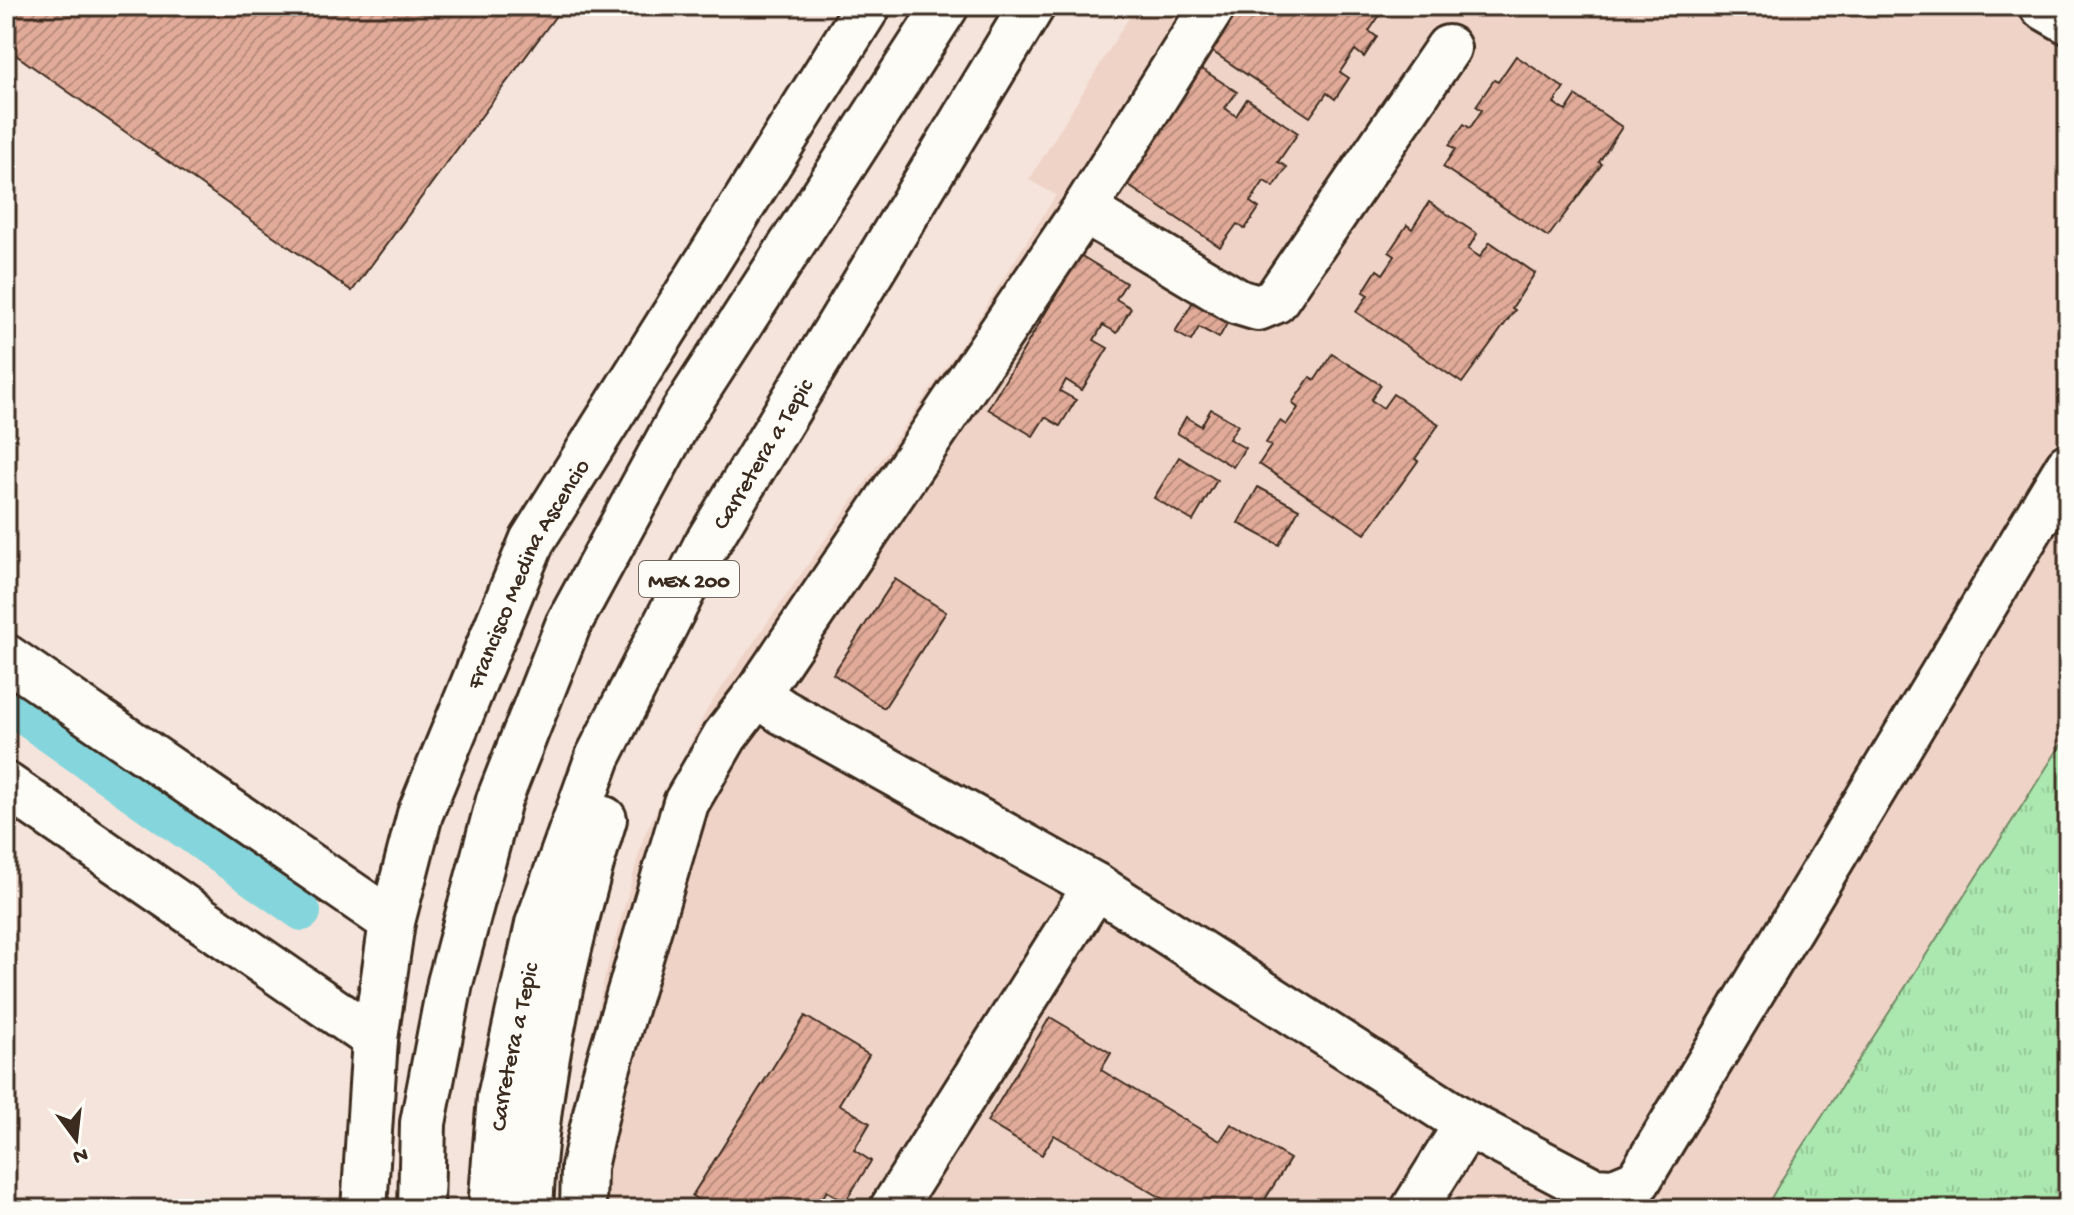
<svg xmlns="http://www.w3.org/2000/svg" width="2074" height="1215" viewBox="0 0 2074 1215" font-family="'Gochi Hand',sans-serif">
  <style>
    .built { fill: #efd3c7 }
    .grass { fill: url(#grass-tufts); stroke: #738966; stroke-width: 2 }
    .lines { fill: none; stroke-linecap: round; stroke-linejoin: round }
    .canal { stroke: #85d6dc; stroke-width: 38 }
    .building { fill: url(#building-hatch); stroke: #3b2a1e; stroke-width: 2 }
    .minor-casing { stroke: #3b2a1e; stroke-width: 50 }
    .highway-casing { stroke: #3b2a1e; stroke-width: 50 }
    .minor { stroke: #fdfcf7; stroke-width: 44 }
    .highway { stroke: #fdfcf7; stroke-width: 44 }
    .labels { text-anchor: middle; stroke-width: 7; stroke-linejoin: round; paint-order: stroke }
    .shield { fill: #fdfcf7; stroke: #75695f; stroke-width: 2 }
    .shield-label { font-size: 22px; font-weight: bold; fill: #3b2a1e }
    .street-label { font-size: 24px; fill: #3b2a1e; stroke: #fdfcf7 }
  </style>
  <defs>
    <pattern id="grass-tufts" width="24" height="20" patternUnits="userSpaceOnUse" patternTransform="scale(2)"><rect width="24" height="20" fill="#abe8af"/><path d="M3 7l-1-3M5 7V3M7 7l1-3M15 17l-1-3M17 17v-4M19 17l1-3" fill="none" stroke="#94c796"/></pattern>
    <pattern id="building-hatch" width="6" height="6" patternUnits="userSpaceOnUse" patternTransform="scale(2)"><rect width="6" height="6" fill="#e2ab99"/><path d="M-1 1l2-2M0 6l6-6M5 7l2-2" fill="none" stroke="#b88b7c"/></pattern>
  </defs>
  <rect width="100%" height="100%" fill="#f5e4db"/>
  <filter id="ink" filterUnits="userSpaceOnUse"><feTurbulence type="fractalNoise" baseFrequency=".0125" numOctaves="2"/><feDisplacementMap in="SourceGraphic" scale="16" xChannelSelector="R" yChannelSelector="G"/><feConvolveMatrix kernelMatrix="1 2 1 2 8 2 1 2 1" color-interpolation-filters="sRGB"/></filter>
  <g filter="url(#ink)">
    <path class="built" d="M1136 6H2068V1209H563L575 1107 605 976 644 836 709 706 964 341 1056 195 1029 180Z"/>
    <path class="grass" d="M2068 734V1209H1765L1782 1179Z"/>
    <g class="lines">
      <path class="canal" d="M6 703 302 912"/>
    </g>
    <g class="building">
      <path d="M6 6H563L352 291 6 48Z"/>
      <path d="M1240 6H1386L1369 31 1377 37 1364 57 1355 50 1340 72 1349 78 1335 99 1327 93 1310 117 1210 50Z"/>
      <path d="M1516 56 1564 88 1554 103 1566 111 1576 96 1622 127 1599 162 1602 164 1548 237 1443 167 1455 149 1449 145 1464 124 1470 128 1482 110 1476 106 1494 80 1498 82Z"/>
      <path d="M1197 66 1237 92 1225 108 1236 116 1247 99 1298 133 1278 162 1287 167 1274 187 1264 181 1250 202 1259 208 1245 229 1237 224 1220 247 1120 180Z"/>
      <path d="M1429 202 1477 234 1468 249 1480 257 1490 242 1535 273 1512 308 1515 310 1462 383 1356 312 1368 295 1363 292 1377 270 1383 274 1395 256 1389 252 1407 225 1412 229Z"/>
      <path d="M1080 255 1126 283 1116 299 1131 308 1117 333 1103 325 1094 340 1108 348 1082 390 1066 380 1060 391 1076 400 1060 426 1045 417 1033 436 988 409Z"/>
      <path d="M1194 300 1229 320 1219 338 1199 327 1191 341 1175 332Z"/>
      <path d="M1332 354 1381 385 1371 400 1383 408 1393 394 1439 424 1415 459 1418 461 1365 534 1259 464 1271 446 1266 443 1280 421 1286 425 1298 408 1292 403 1310 377 1315 380Z"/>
      <path d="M1211 409 1238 425 1229 439 1245 448 1233 467 1177 433 1186 417 1201 426Z"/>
      <path d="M1179 457 1217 480 1193 521 1154 498Z"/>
      <path d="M1258 487 1299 509 1279 545 1238 523Z"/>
      <path d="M895 579 946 612 884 708 833 674Z"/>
      <path d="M805 1016 869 1055 839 1104 870 1123 854 1150 871 1161 845 1202 827 1191 815 1209H794L783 1202 778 1209H713L692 1196Z"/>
      <path d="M1050 1017 1111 1053 1101 1070 1220 1141 1231 1124 1290 1159 1259 1209H1169L1172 1204 1054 1135 1042 1155 987 1122Z"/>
    </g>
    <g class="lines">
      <g class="minor-casing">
        <g id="minor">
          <path d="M1213 6 1084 210 757 694 783 712 1096 886 1467 1124 1593 1190 1614 1191 1638 1181 2068 466"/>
          <path d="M2042 6 2068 21"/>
          <path d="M1084 210 1238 302 1258 308 1275 301 1448 48"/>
          <path d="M6 657 392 922"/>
          <path d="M6 785 375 1039"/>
          <path d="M583 1209 584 1167 603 1083 686 803 725 736 757 694"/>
          <path d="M892 1209 1096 886"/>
          <path d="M1414 1209 1467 1124"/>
        </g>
      </g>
      <g class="highway-casing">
        <g id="highway">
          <path id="s1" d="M364 1209 375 1039 392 922 420 814 532 541 868 6"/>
          <path d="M421 1209 423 1123 450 983 499 800 568 625 684 411 946 6"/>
          <path id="s2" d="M491 1209 500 1097 538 924 598 757 705 547 1032 6"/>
          <path d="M530 1209C536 1078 566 945 604 819"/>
        </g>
      </g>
      <use href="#minor" class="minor"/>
      <use href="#highway" class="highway"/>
    </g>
  </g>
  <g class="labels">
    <rect class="shield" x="639" y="561" width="100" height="36" rx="6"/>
    <g class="shield-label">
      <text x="689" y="587">MEX 200</text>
    </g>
    <g class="street-label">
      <text dy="8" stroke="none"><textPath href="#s2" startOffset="812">Carretera a Tepic</textPath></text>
      <text dy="8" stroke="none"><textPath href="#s1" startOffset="664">Francisco Medina Ascencio</textPath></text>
      <text dy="8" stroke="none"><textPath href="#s2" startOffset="164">Carretera a Tepic</textPath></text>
    </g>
  </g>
  <rect width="2074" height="1215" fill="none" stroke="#fdfcf7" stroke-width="32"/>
  <rect x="16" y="16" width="2042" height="1183" fill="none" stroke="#3b2a1e" stroke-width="3" filter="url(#ink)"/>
  <g transform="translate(76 1139) rotate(165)" stroke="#fdfcf7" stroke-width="6" paint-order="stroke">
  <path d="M0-6L14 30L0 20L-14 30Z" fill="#3b2a1e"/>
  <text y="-12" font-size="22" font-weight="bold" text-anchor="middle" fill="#3b2a1e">N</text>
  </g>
</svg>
